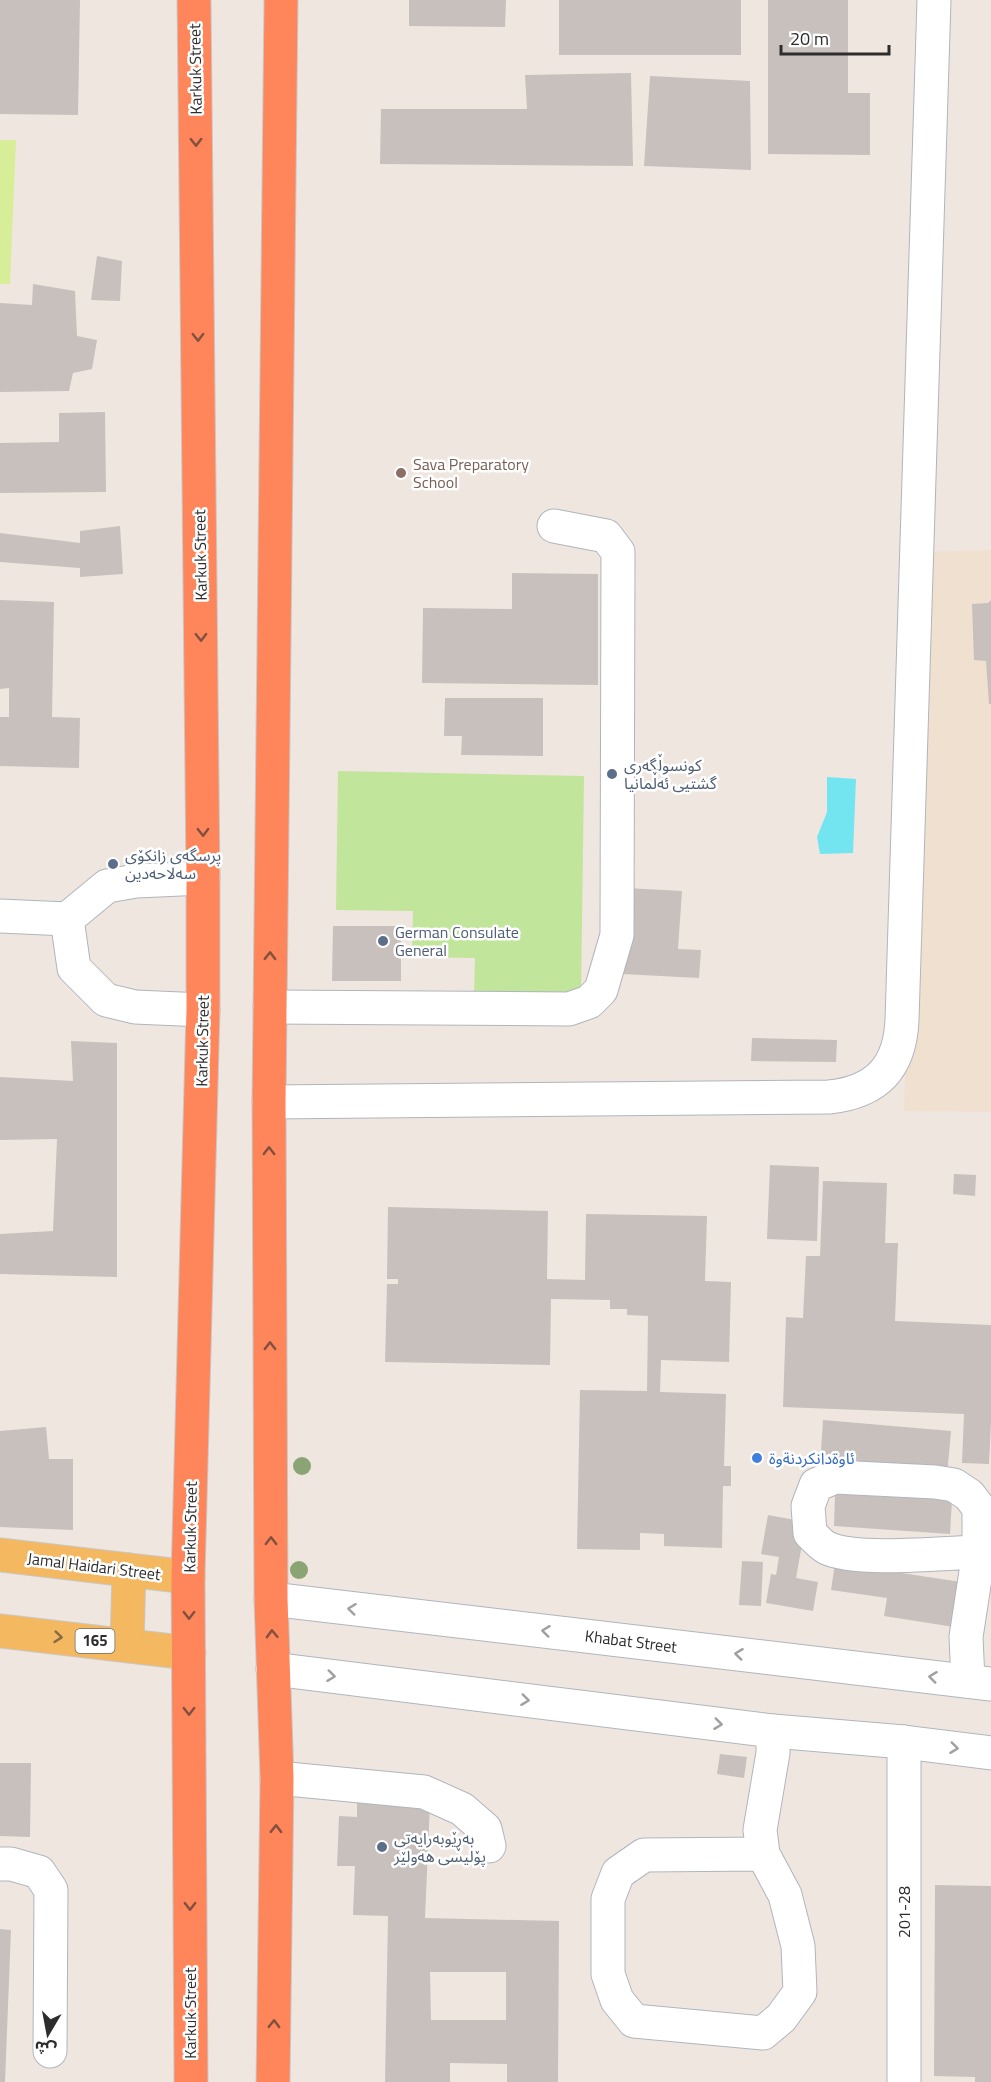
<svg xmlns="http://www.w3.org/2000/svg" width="991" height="2082" viewBox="0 0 991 2082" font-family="'Titillium Web','Noto Sans Arabic',sans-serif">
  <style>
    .education { fill: #f0e0cf }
    .green { fill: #c2e59c }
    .pitch { fill: #d7ed98 }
    .water { fill: #72e5f1 }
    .building { fill: #c7c0bc; fill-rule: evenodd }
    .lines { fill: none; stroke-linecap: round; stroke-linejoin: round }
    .minor-casing { stroke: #b0b5bd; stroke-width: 35 }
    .major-casing { stroke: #c8c8c8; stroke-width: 35 }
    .highway-casing { stroke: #c8c8c8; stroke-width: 35 }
    .minor { stroke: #fff; stroke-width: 33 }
    .major { stroke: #f3b860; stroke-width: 33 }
    .highway { stroke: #ff855a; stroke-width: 33 }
    .tree { fill: #8ba473 }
    .oneway { stroke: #81503f }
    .oneway2 { stroke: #a0a0a0 }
    .oneway3 { stroke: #866c44 }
    .education-dot { fill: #8d6e63; stroke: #fff; stroke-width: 2 }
    .service-dot { fill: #5c6f8a; stroke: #fff; stroke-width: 2 }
    .shop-dot { fill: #3f7fe0; stroke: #fff; stroke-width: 2 }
    .labels { text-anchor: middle; stroke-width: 5; stroke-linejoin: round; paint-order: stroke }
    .shield { fill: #fff; stroke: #6c6c6c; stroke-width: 1.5 }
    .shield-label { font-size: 15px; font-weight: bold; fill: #2d2d2d }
    .street-label { font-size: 16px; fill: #2d2d2d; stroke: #fff }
    .education-label { font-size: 16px; fill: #785e54; stroke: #fff; text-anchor: start }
    .service-label { font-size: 16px; fill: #4e5e75; stroke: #fff; text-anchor: start }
    .shop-label { font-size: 16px; fill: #366cbe; stroke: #fff; text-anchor: start }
  </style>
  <rect width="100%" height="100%" fill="#efe6e0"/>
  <path class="education" d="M991 550V1112L904 1111 920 552Z"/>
  <path class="green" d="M338 771 584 776 581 998 474 996 475 958 412 957 413 911 336 910Z"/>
  <path class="pitch" d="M0 140H16L10 284H0Z"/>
  <path class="water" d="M827 777 856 779 853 853 820 854 817 837 827 812Z"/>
  <g class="building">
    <path d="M0 0H80L78 115 0 114Z"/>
    <path d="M409 0H506L505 27 409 26Z"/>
    <rect x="559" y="0" width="182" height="55"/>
    <path d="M768 0H848V93H870V155L768 154Z"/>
    <path d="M631 73 633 166 380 164 381 109H527L525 75Z"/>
    <path d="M650 76 750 81 751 170 644 166Z"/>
    <path d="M97 256 122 261 120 301 91 300Z"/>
    <path d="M33 284 75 291 77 336 97 340 92 369 73 373 69 391 0 392V303L32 305Z"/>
    <path d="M105 412 106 492 0 493V443L59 442V413Z"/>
    <path d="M120 526 123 574 80 577V568L0 562V533L80 543V531Z"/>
    <path d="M512 573 598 574V685L422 683 423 608 512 609Z"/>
    <path d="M0 600 54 602 52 717 80 718 79 768 0 766V717H9V688L0 689Z"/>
    <path d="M991 600V704H989L986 661 974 660 972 604 988 603Z"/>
    <path d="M445 698H543V756L461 755 462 736H444Z"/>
    <path d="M627 888 682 891 678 949 701 950 699 978 622 974Z"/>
    <path d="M333 926H401V981H332Z"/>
    <path d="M752 1038 837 1040 836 1062 751 1061Z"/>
    <path d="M71 1041 117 1043V1277L0 1274V1234L53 1231 57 1139 0 1140V1077L73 1081Z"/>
    <path d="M770 1165 819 1167 817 1241 767 1239Z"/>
    <path d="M954 1174 976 1175 975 1196 953 1194Z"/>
    <path d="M823 1181 887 1183 885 1243H898L895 1321 991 1325V1421L989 1464 962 1463 964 1414 783 1407 786 1317 803 1318 806 1256H820Z"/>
    <path d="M388 1207 548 1211 547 1279 585 1280 586 1214 707 1216 705 1281 731 1282 729 1362 661 1360 660 1392 726 1394 724 1466H731V1486H723L722 1548 664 1546V1534L640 1533V1550L577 1549 580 1390 647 1391 648 1316 627 1315V1309H610V1300L551 1299 550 1365 385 1362 387 1284H398V1279H387Z"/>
    <path d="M823 1420 951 1431 947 1476 820 1466Z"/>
    <path d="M46 1427 49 1459H73V1530L0 1527V1431Z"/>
    <path d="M835 1494 952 1500 950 1534 834 1526Z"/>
    <path d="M768 1515 806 1522 796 1578 818 1582 813 1611 766 1603 771 1574 776 1575 779 1557 761 1554Z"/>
    <path d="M742 1561 763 1562 761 1606 739 1605Z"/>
    <path d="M835 1563 961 1582 954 1627 884 1616 887 1598 831 1590Z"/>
    <path d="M720 1754 747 1757 744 1778 717 1774Z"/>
    <path d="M0 1763H31L30 1837 0 1836Z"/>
    <path d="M357 1800 430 1803 425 1918 559 1921 558 2082H507V2064L450 2063V2082H385L388 1916 353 1915 355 1866H337L339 1816 357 1817ZM430 1972H506V2020H431Z"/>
    <path d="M935 1885 991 1886V2082H975V2077L934 2076Z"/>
    <path d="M0 1929 11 1930 5 2082H0Z"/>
  </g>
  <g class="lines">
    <g class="minor-casing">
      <g id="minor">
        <path d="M0 916 67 919 74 968 106 1000 135 1007 203 1010"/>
        <path d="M67 919 107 886 136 881 203 878"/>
        <path d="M270 1007 569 1009 589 1002 601 990 617 935 618 552 606 536 554 526"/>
        <path d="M269 1102 829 1097C877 1092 900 1067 902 1020L934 0"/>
        <path d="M271 1599 991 1684"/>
        <path d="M273 1669 773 1731 904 1742 991 1753"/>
        <path d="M968 1681 966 1637 979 1552V1508L969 1495 954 1485 935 1482 835 1477 816 1485 808 1506 810 1533C815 1538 821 1545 827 1548 856 1562 945 1553 979 1552"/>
        <path d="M277 1778 424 1792 462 1809 485 1829 489 1846"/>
        <path d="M763 1854 644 1855 618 1873 608 1899V1974L617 2000 634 2021 763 2033 781 2018 800 1992 798 1946 785 1895 763 1854 760 1830 773 1753V1731"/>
        <path d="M0 1864H11L39 1872 51 1890 50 2051"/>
        <path d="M904 2082V1742"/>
      </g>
    </g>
    <g class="major-casing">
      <g id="major">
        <path d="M0 1555 188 1577"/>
        <path d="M0 1631 189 1653"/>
        <path d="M127 1645 129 1570"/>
      </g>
    </g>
    <g class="highway-casing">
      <g id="highway">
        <path d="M191 2082 188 1577 203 1010V878L194 0"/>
        <path d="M273 2082 277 1778 271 1599 269 1102 281 0"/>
      </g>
    </g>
    <use href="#minor" class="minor"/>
    <use href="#major" class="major"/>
    <use href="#highway" class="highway"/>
  </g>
  <g class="tree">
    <circle cx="302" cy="1466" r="9"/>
    <circle cx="299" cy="1570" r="9"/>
  </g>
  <defs><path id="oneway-chevron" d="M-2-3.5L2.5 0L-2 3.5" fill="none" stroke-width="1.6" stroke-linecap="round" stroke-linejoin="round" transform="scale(1.5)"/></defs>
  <g class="oneway">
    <use href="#oneway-chevron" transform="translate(196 142) rotate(89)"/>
    <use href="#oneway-chevron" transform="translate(198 337) rotate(89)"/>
    <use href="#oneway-chevron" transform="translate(201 637) rotate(89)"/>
    <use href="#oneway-chevron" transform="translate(203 832) rotate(89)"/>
    <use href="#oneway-chevron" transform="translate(270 956) rotate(-89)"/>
    <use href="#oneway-chevron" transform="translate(269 1151) rotate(-90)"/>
    <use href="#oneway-chevron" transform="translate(270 1346) rotate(-90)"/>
    <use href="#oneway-chevron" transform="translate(271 1541) rotate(-90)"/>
    <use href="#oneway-chevron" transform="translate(189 1615) rotate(90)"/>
    <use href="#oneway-chevron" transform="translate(272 1634) rotate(-92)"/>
    <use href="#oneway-chevron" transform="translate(189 1711) rotate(90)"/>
    <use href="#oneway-chevron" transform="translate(276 1829) rotate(-89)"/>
    <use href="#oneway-chevron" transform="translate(190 1906) rotate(90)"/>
    <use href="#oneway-chevron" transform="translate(274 2024) rotate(-89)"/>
  </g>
  <g class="oneway2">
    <use href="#oneway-chevron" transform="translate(352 1609) rotate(-173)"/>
    <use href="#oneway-chevron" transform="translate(546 1631) rotate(-173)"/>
    <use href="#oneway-chevron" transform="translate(739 1654) rotate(-173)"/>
    <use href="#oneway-chevron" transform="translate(331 1676) rotate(7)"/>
    <use href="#oneway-chevron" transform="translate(933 1677) rotate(-173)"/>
    <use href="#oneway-chevron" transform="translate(525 1700) rotate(7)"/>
    <use href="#oneway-chevron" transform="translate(718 1724) rotate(7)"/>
    <use href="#oneway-chevron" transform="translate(954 1748) rotate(7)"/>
  </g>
  <use class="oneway3" href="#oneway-chevron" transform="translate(58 1637) rotate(6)"/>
  <circle class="education-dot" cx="401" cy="473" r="6"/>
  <g class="service-dot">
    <circle cx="612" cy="774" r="6"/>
    <circle cx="113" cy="864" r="6"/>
    <circle cx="383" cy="941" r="6"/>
    <circle cx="382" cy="1847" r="6"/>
  </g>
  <circle class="shop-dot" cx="757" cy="1458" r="6"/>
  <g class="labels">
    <rect class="shield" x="75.5" y="1629" width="39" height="24" rx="4.5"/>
    <g class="shield-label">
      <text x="95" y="1646">165</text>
    </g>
    <g class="street-label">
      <text transform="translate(195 69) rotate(-91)" y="6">Karkuk Street</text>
      <text transform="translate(200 555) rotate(-91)" y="6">Karkuk Street</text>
      <text transform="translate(202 1041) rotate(-89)" y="6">Karkuk Street</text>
      <text transform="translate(190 1527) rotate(-89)" y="6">Karkuk Street</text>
      <text transform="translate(94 1566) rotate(7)" y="6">Jamal Haidari Street</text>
      <text transform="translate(631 1641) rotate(7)" y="6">Khabat Street</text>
      <text transform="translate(904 1912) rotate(-90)" y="6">201-28</text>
      <text transform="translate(190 2013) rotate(-90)" y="6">Karkuk Street</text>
    </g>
    <g class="education-label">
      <text x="413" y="470">Sava Preparatory<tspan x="413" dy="18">School</tspan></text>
    </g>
    <g class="service-label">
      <text x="624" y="771">کونسوڵگەری<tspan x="624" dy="18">گشتیی ئەڵمانیا</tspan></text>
      <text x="125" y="861">پرسگەی زانکۆی<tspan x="125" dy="18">سەلاحەدین</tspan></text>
      <text x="395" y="938">German Consulate<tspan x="395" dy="18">General</tspan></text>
      <text x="394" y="1844">بەڕێوبەرایەتی<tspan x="394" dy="18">پۆلیسی هەولێر</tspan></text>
    </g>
    <g class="shop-label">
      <text x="769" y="1464">ئاوةدانكردنةوة</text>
    </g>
  </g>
  <g transform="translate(48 2034) rotate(190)" stroke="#ffffff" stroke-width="4.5" paint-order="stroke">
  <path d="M0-4.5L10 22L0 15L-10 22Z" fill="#2d2d2d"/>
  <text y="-9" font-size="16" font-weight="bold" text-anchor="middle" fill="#2d2d2d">ش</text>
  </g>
  <path d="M781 45v9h108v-9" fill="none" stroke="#2d2d2d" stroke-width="3"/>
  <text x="790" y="45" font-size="18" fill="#2d2d2d" stroke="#ffffff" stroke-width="4.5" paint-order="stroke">20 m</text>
</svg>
